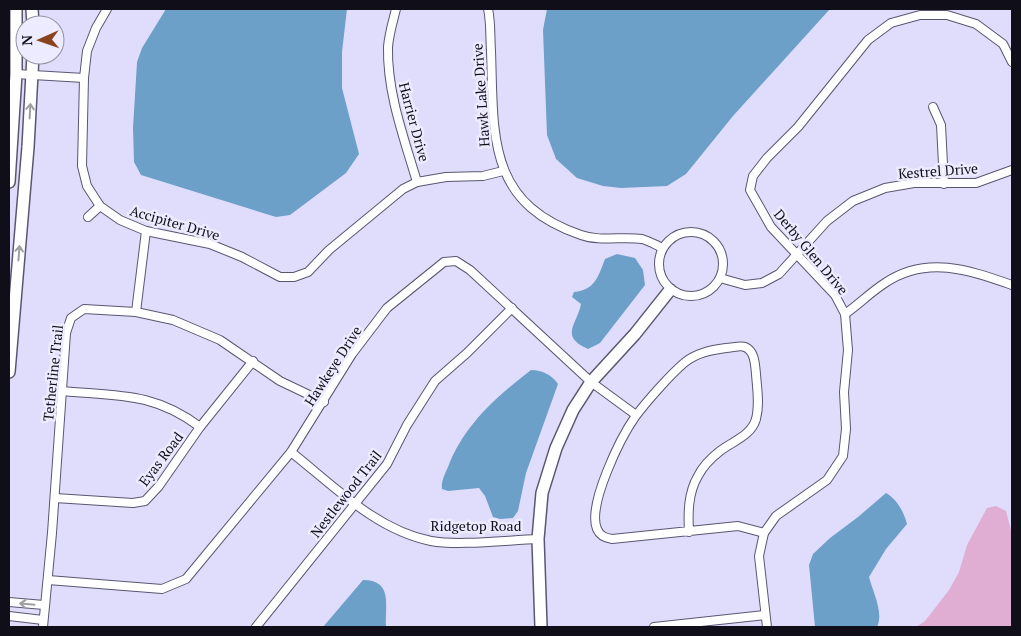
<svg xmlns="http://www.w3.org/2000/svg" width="1021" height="636" viewBox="0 0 1021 636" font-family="'PT Serif',serif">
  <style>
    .green { fill: #dfaed2 }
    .water { fill: #6ca0c9 }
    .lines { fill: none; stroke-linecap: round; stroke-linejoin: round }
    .street-casing { stroke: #595671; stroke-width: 10 }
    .secondary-casing { stroke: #595671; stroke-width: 14 }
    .street { stroke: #fff; stroke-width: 8 }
    .secondary { stroke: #fff; stroke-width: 11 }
    .oneway { stroke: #9f9fa3 }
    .labels { text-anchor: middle; stroke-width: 5; stroke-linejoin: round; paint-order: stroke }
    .street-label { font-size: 14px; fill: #100e19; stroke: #edebff }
  </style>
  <rect width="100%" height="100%" fill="#e0ddfc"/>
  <path class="green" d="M996 506 1006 511 1012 534V627H916L925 621 949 590 959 572 967 545 987 508Z"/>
  <g class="water">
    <path d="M166 9H347L342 52V88L359 154 346 173 290 215 276 217 141 175 134 162 133 128 137 62 142 48Z"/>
    <path d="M547 9H830L733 116 686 174 667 186 621 188 603 186 577 178 556 159 547 135 543 30Z"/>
    <path d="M617 254 635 258 643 270 645 285 600 343 588 349C559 336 577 325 581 304L572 297 574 292C595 290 598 277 605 259Z"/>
    <path d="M531 370C542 370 552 375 558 384L526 473 518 511 513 518 500 519 493 517 485 496 479 488 448 491 442 489C441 481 445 474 448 467 464 425 496 397 531 370Z"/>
    <path d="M886 493C897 499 904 512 907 524L886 549 869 577C873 592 884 613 877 627H815L809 565 813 554 830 538 858 517Z"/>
    <path d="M363 580C393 580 385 605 386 627H323Z"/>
  </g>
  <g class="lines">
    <g class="street-casing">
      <g id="street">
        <path d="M107 9 96 28 87 51 84 78 82 166 87 186 100 206 120 220 146 231 210 244 242 257 280 277H294L308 272 329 250 403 189 417 182 446 177 483 176 503 171"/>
        <path d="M396 9C393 21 389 34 388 47 387 93 404 138 417 182"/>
        <path d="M488 9C491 22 490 37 491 51 494 134 486 203 581 235 600 242 622 236 642 239 649 241 656 245 663 248"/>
        <path d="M16 74 84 78"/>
        <path d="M933 107 941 125 944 184"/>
        <path d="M88 217 100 206"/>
        <circle cx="691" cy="264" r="32"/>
        <path d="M720 278 745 285 762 283 779 274 827 221 853 201 885 188 914 183H976L1012 170"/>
        <path d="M136 312 146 231"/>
        <path d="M845 314C859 304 871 292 885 283 927 255 969 270 1012 285"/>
        <path d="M62 391C117 396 154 392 200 427"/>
        <path d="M291 452C334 486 376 530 431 541 458 546 508 540 538 539"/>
        <path d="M55 498 133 503 145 501 159 486 200 427 253 361"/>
        <path d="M689 532C688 513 688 493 698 476 703 466 711 458 720 451 733 441 751 436 756 419 760 404 757 389 756 374 755 365 755 351 745 347 740 345 732 348 726 348 711 350 696 353 684 363 670 375 646 402 635 417 621 437 587 505 597 529 600 536 605 538 612 539L738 526 764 533"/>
        <path d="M48 580 162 589 186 579 291 452 352 354 387 308 444 262 456 261 470 270 591 382 636 415"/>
        <path d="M9 602 44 605"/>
        <path d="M9 616 43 620"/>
        <path d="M43 627 52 533 66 333 71 318 84 309 136 312 173 320 220 340 280 381 324 402"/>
        <path d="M256 627 387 464 407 425 435 381 467 353 512 308"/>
        <path d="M654 627 765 615"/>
        <path d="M767 627 759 556 764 533 776 516 827 480 843 456 846 429 844 392 848 350 845 314 835 295 771 227 750 190 753 176 767 158 798 127 868 40 891 23 920 15H947L976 24 1003 44 1012 62"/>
      </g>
    </g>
    <g class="secondary-casing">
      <g id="secondary">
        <path d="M32 9 33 25"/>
        <path d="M9 182 16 74V9"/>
        <path d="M9 372 28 147 33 55"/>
        <path d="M541 627 538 539 542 493 556 448 573 410 591 382 635 334 670 290"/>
      </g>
    </g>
    <use href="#street" class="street"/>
    <use href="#secondary" class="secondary"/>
  </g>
  <defs><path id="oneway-shaft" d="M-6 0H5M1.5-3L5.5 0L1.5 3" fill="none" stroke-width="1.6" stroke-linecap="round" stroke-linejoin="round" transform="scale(1.25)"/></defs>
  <g class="oneway">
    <use href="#oneway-shaft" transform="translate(30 111) rotate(-87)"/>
    <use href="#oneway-shaft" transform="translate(19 253) rotate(-85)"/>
    <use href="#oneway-shaft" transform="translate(27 604) rotate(-175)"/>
  </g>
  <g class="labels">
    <g class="street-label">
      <text transform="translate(481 95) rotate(-94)" y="5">Hawk Lake Drive</text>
      <text transform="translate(414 122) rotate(75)" y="5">Harrier Drive</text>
      <text transform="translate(938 171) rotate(-4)" y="5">Kestrel Drive</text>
      <text transform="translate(175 223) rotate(16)" y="5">Accipiter Drive</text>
      <text transform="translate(811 252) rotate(50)" y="5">Derby Glen Drive</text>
      <text transform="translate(333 366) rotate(-57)" y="5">Hawkeye Drive</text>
      <text transform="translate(53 373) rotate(-84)" y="5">Tetherline Trail</text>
      <text transform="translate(161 459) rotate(-53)" y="5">Eyas Road</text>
      <text transform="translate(346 494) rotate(-52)" y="5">Nestlewood Trail</text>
      <text x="476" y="531">Ridgetop Road</text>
    </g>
  </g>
  <rect width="1021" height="636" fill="none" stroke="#100e19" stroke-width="20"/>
  <g transform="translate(40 40) rotate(268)"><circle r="24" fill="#edebff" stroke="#9593a3"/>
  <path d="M0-4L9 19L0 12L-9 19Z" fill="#89431d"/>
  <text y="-8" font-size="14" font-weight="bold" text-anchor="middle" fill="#100e19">N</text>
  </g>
</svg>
